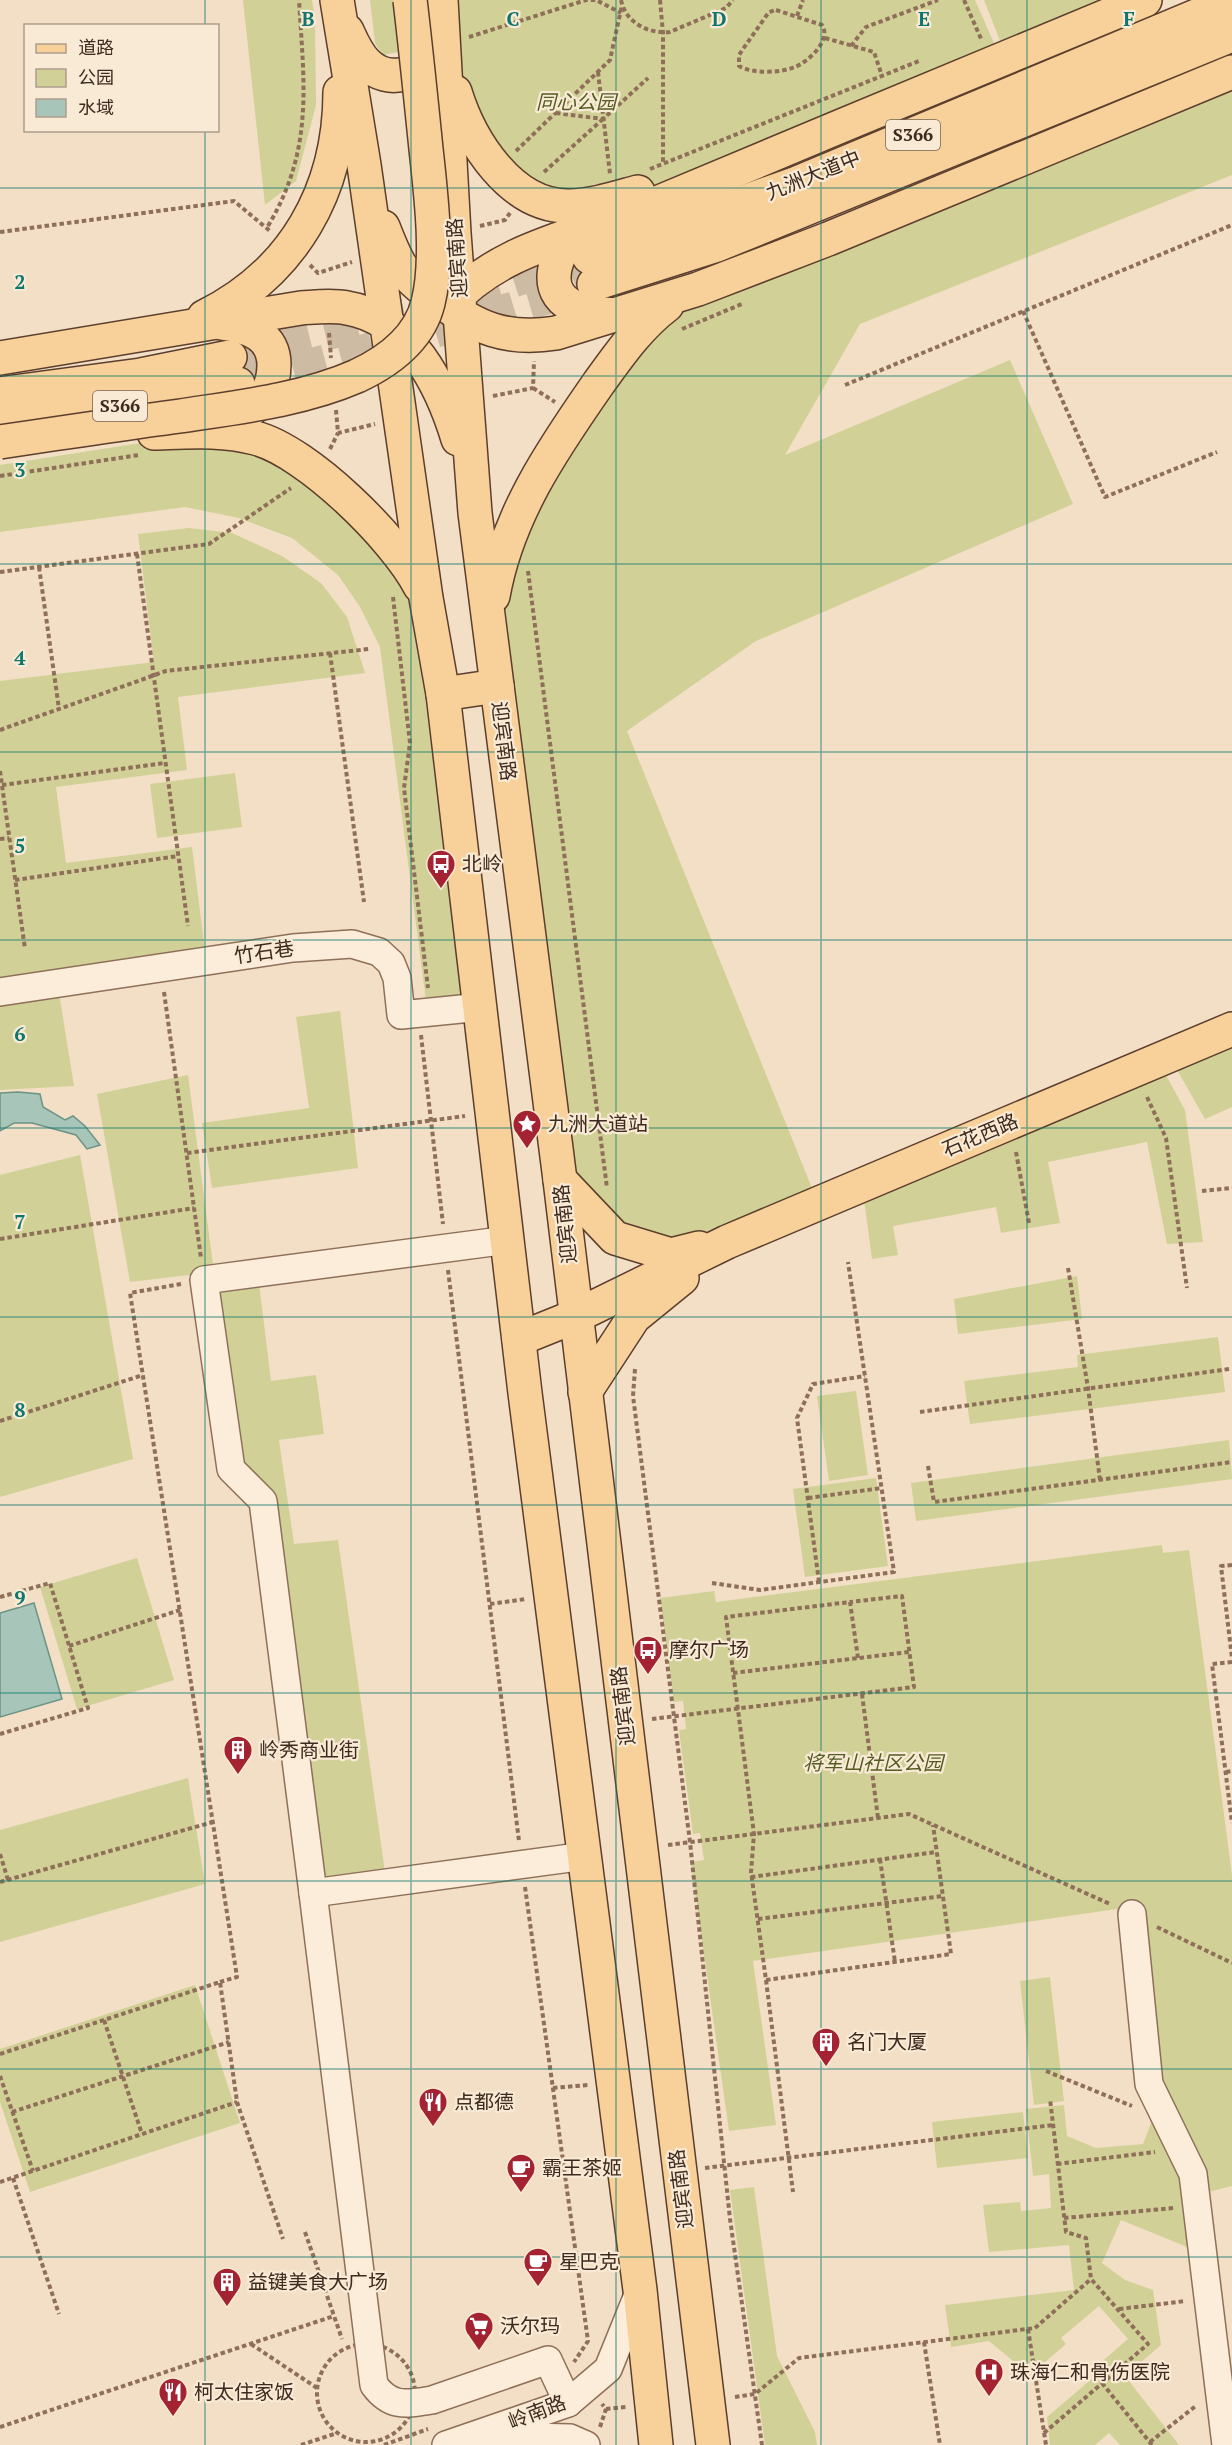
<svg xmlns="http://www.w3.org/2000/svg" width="1232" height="2445" viewBox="0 0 1232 2445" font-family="'PT Serif','Noto Sans SC',serif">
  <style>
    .green { fill: #d1d197 }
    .water { fill: #a7c5b8; stroke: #6c9486; stroke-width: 1.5 }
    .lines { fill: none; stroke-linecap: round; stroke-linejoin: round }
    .major-tunnel { stroke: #cebba4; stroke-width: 33; stroke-dasharray: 33 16; stroke-linecap: butt }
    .minor-casing { stroke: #8f6f59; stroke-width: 30 }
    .major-casing { stroke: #5c3e2d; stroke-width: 36 }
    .path { stroke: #8f6f59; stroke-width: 4; stroke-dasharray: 4.5 3; stroke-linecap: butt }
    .minor { stroke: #fbedd9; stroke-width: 27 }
    .major { stroke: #f7d09a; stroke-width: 33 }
    .major-bridge-casing { stroke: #5c3e2d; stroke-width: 36; stroke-linecap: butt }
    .major-bridge { stroke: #f7d09a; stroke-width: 33 }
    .grid { fill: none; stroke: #0f766e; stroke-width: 1.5; stroke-opacity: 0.55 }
    .labels { text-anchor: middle; stroke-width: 4.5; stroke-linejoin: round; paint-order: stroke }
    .shield { fill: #f8ead5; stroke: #766455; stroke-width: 1.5 }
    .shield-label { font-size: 18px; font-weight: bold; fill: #3e2a1e }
    .park-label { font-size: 20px; font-style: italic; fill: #545c23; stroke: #f8ead5 }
    .street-label { font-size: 20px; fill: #3e2a1e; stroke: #f8ead5 }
    .poi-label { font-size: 20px; fill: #3e2a1e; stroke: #f8ead5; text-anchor: start }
    .grid-label { font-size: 20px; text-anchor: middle; font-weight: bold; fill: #0f766e; stroke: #f8ead5; stroke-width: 4.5; stroke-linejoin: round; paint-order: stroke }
  </style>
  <rect width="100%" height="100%" fill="#f2dfc5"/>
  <g class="green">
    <path d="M243 0H312L315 19 316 105 296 181 265 205Z"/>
    <path d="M370 0H400L405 47 399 52 383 55 375 43Z"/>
    <path d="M442 0H975L1001 59 669 182 624 195 568 206 472 133Z"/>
    <path d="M984 0H1129L1004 51Z"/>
    <path d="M1232 72V175L860 324 785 455 1010 360 1073 504 756 641 627 731 818 1203 727 1240 616 1237 562 1178 498 572 654 317Z"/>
    <path d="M153 441H199L281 459 366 528 420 601 471 999 426 1001 380 647 360 607 338 575 292 538 239 518 185 507 0 532V465Z"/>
    <path d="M189 528 232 533 282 556 321 583 347 617 365 673 178 697 187 770 56 787 66 863 192 847 205 951 0 981V681L154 662 138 534Z"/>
    <path d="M235 773 242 827 157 838 150 784Z"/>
    <path d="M59 993 74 1086 0 1090V1002Z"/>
    <path d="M340 1011 358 1168 212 1188 202 1123 309 1108 296 1017Z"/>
    <path d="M1232 1036V1107L1205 1119 1172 1061Z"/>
    <path d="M1161 1066 1185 1110 1203 1242 1167 1244 1147 1142 1048 1162 1060 1223 1001 1233 996 1207 893 1226 898 1255 872 1259 863 1192Z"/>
    <path d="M188 1075 214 1272 130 1282 97 1094Z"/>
    <path d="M80 1155 133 1459 0 1497V1175Z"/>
    <path d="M1077 1276 1082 1319 958 1334 954 1299Z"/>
    <path d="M259 1283 271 1381 316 1375 324 1434 279 1440 294 1544 338 1540 385 1872 319 1882 268 1494 239 1462 215 1289Z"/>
    <path d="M1218 1337 1225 1392 970 1424 964 1381 1078 1367 1077 1355Z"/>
    <path d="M856 1391 868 1475 829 1481 817 1396Z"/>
    <path d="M1229 1440 1232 1479 916 1521 911 1483Z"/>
    <path d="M876 1478 888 1566 805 1577 793 1489Z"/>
    <path d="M1162 1545 1163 1553 1189 1550 1232 1875V2186L1196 2195 1149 2084 1131 1907 753 1961 776 2125 729 2131 691 1862 704 1860 700 1833 693 1834 679 1730 686 1729 683 1701 674 1702 660 1598 714 1591 716 1602Z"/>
    <path d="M137 1558 174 1680 77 1709 40 1587Z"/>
    <path d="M188 1778 205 1884 0 1942V1830Z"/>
    <path d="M1050 1977 1064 2101 1034 2105 1020 1981Z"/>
    <path d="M195 1985 240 2123 30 2192 0 2102V2049Z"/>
    <path d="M1064 2105 1067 2136 1096 2148 1143 2144 1156 2110 1189 2175 1197 2251 1121 2220 1102 2263 1125 2280 1153 2290 1161 2345 1125 2376 1179 2445H1120L1109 2433 1095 2445H1050L1047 2417 1094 2377 1090 2372 1128 2339 1099 2306 1061 2338 1066 2344 1030 2375 989 2341 951 2347 945 2305 1074 2290 1069 2245 989 2252 983 2205 1020 2202 1021 2211 1051 2208 1049 2174 1033 2176 1026 2109Z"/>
    <path d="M1023 2112 1028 2158 937 2168 932 2122Z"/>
    <path d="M754 2187 777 2356 815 2432 817 2445H765L730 2190Z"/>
  </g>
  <g class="water">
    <path d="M18 1092 40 1094 43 1107 65 1120 73 1116 85 1126 100 1145 87 1149 76 1135 32 1123H14L0 1131V1093Z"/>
    <path d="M34 1603 62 1699 0 1717V1613Z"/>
  </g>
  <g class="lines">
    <g class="major-tunnel">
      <path d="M230 357 420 311 581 259"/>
      <path d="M246 382 423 335 586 286"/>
    </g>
    <g class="minor-casing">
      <g id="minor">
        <path d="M0 992 293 948 352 944 379 952 391 963 397 978 401 1015 481 1007"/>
        <path d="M508 1240 204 1280 231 1469 263 1501 313 1893 585 1856"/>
        <path d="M313 1893 374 2385C391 2408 406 2404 432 2400L548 2360 568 2403"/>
        <path d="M1132 1914 1149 2084 1193 2174 1226 2445"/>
        <path d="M490 2436 570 2438 586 2445"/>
        <path d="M446 2445 568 2403 608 2369 640 2290"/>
      </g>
    </g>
    <g class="major-casing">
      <g id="major">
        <path d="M337 0 364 165 426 598 443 694 525 1393 640 2290 656 2445"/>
        <path d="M441 0 454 233 475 513 560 1180 713 2445"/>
        <path d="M347 31C352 42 357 54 366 63 390 87 422 73 435 47"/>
        <path d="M455 92C470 141 511 207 569 206 592 206 616 198 638 192"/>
        <path d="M383 227C388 240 393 253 400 265 409 279 423 290 437 299 477 328 506 341 556 333L698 289 828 239 1232 72"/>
        <path d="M571 236C553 260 541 295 579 309 590 314 604 314 616 315"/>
        <path d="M589 257 797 183 1232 1"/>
        <path d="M594 284 717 245 1232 35"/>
        <path d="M449 305C501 246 581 236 650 206 815 137 979 68 1145 0"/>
        <path d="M204 317C293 273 340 191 340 92"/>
        <path d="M222 323C248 326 274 335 274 365 274 376 271 387 265 396 258 405 248 411 240 418"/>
        <path d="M0 358 301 308C317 307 332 305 347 308 409 318 442 386 458 439"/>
        <path d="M0 394 141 375 230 357"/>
        <path d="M0 423 153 401 238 384"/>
        <path d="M154 433C187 432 222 429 255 438 307 451 396 539 420 586"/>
        <path d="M493 596C507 516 552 450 598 384 619 355 638 327 667 305"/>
        <path d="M443 694 497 686"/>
        <path d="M560 1180 615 1238 671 1255 699 1248"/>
        <path d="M519 1339 576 1316 727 1242 1232 1029"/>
        <path d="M585 1392 634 1317 682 1278"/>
      </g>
    </g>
    <g class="path">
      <path d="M621 0C626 23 648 34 670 32L726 8 733 0"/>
      <path d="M660 0 663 33V164"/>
      <path d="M964 0 982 41"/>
      <path d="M776 10 822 25C832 40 808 62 795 67 780 73 753 74 739 66V55L743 49 769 12Z"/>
      <path d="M797 16 803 0"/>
      <path d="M469 37 586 0H596L621 13"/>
      <path d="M825 38 874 52 882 76"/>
      <path d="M851 46 866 27 938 0"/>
      <path d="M598 72 610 174"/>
      <path d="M556 113 603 119 648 78"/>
      <path d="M516 151 610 60 622 5"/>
      <path d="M650 169 919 61"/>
      <path d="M544 172 603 119"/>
      <path d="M268 226C314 149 304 85 299 0"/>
      <path d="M480 226 505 220 510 213"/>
      <path d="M0 232 234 201 270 231"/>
      <path d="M310 265 318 273 352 262"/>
      <path d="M1023 311 1105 497 1217 452"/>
      <path d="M682 329 742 304"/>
      <path d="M329 333 331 358"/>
      <path d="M845 385 1232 225"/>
      <path d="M533 388 555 402"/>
      <path d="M493 396 533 388 534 361"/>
      <path d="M336 410 338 433 375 424"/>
      <path d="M330 449 338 433"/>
      <path d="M0 476 139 455"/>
      <path d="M137 554 188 926"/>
      <path d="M39 567 59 709"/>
      <path d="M528 571 607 1188"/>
      <path d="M0 572 209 544 291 488"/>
      <path d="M393 597 410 743 404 788 428 988"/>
      <path d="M330 653 364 902"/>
      <path d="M0 730 166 671 369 649"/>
      <path d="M0 771 25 949"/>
      <path d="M2 785 165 763"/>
      <path d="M0 839 9 838"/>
      <path d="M15 880 178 856"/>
      <path d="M164 992 201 1258"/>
      <path d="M421 1035 443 1224"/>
      <path d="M1147 1097 1166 1138 1187 1288"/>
      <path d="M1016 1152 1029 1223"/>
      <path d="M187 1153 465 1116"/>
      <path d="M1202 1191 1232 1188"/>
      <path d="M0 1239 194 1208"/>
      <path d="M1068 1268 1088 1388 1100 1480"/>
      <path d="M448 1270 519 1841"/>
      <path d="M181 1284 130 1293 237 1977 220 1982"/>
      <path d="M635 1369 633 1396 690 1842 730 2219 762 2445"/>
      <path d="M920 1412 1229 1369"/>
      <path d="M0 1421 143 1375"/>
      <path d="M928 1466 934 1502 1232 1462"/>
      <path d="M808 1498 882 1488"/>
      <path d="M1232 1565 1221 1566 1232 1658"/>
      <path d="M819 1582 797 1418 813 1384 865 1376"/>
      <path d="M712 1583 760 1590 894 1572 848 1262"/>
      <path d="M0 1597 50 1583 88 1708 0 1734"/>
      <path d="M490 1604 526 1599"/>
      <path d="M69 1646 180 1610"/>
      <path d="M858 1658 850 1602 726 1617 754 1834 751 1872 766 1980 951 1954 933 1825"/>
      <path d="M1232 1662 1212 1664 1232 1823"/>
      <path d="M733 1673 909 1652"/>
      <path d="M862 1694 878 1818"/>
      <path d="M652 1719 914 1687 902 1596 850 1602"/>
      <path d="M1226 1772 1232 1771"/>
      <path d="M668 1845 909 1814 1110 1904"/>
      <path d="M0 1854 8 1880"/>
      <path d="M880 1859 895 1962"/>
      <path d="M751 1877 936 1852"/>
      <path d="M0 1882 213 1822"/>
      <path d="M525 1887 588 2341 574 2362"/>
      <path d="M758 1919 943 1896"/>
      <path d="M1157 1927 1232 1963"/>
      <path d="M766 1980 793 2192"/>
      <path d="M104 2020 142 2134"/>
      <path d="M0 2054 220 1982 237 2102 283 2239"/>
      <path d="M1046 2071 1132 2106"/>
      <path d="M0 2076 33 2171"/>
      <path d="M553 2088 588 2085"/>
      <path d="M12 2112 229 2042"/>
      <path d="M1057 2164 1155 2152"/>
      <path d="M705 2168 1053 2125"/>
      <path d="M13 2178 59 2314"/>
      <path d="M0 2182 237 2102"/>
      <path d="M1064 2218 1174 2208"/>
      <path d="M305 2232 342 2339"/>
      <path d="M1119 2309 1186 2301"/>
      <path d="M1028 2329 1046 2445"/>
      <path d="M924 2342 940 2445"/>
      <path d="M251 2344 317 2388"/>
      <circle cx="366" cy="2393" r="49"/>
      <path d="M1102 2383 1152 2445"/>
      <path d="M735 2397 755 2394 799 2358 1035 2328 1091 2279"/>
      <path d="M606 2409 626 2407"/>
      <path d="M0 2427 334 2316"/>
      <path d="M600 2427 606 2409 602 2404"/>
      <path d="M1044 2433 1148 2344 1091 2279 1086 2238 1066 2232 1050 2099"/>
      <path d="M1150 2442 1197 2405"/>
      <path d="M301 2445 337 2433"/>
      <path d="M384 2445 428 2429"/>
    </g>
    <use href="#minor" class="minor"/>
    <use href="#major" class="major"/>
    <g class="major-bridge-casing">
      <path id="major-bridge" d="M0 442C60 433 120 424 180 416 239 407 302 400 357 376 389 361 419 339 428 303 439 259 431 195 426 149 421 100 416 50 410 0"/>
    </g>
    <use href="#major-bridge" class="major-bridge"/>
  </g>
  <path class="grid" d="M205 0V26M411 0V2445M616 0V2445M821 0V2445M1027 0V2445M205 130V2445M0 188H1232M0 376H1232M0 564H1232M0 752H1232M0 940H1232M0 1128H1232M0 1317H1232M0 1505H1232M0 1693H1232M0 1881H1232M0 2069H1232M0 2257H1232"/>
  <defs>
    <g id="bus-pin" transform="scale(1.5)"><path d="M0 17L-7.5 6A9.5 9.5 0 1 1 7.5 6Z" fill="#a32333" stroke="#f8ead5"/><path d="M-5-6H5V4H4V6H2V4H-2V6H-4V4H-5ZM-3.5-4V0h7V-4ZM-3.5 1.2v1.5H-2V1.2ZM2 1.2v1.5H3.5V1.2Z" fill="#fff"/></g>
    <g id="sight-pin" transform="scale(1.5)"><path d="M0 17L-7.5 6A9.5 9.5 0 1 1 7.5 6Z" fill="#a32333" stroke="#f8ead5"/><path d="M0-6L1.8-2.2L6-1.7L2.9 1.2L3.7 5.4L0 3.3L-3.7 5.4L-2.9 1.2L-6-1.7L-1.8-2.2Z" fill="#fff"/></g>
    <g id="building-pin" transform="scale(1.5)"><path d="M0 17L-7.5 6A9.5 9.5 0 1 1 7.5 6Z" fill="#a32333" stroke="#f8ead5"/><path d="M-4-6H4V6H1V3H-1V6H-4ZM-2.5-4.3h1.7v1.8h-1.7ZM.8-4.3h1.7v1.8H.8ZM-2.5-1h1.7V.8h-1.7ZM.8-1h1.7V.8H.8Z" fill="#fff"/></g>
    <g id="restaurant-pin" transform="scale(1.5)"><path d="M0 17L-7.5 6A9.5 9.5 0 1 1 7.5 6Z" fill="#a32333" stroke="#f8ead5"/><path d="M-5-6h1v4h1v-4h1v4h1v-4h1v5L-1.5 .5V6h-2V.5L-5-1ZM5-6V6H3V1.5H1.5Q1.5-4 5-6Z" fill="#fff"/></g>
    <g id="cafe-pin" transform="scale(1.5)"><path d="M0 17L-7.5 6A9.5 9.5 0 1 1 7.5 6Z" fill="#a32333" stroke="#f8ead5"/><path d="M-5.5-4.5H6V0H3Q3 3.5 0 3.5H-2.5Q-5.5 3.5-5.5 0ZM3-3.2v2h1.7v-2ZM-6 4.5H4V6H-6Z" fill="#fff"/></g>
    <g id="supermarket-pin" transform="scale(1.5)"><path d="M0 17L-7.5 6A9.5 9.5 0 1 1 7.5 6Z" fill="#a32333" stroke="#f8ead5"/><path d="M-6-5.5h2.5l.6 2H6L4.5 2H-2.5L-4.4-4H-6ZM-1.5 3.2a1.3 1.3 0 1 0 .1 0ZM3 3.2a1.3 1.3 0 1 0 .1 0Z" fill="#fff"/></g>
    <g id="hospital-pin" transform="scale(1.5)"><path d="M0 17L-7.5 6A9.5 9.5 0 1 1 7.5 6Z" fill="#a32333" stroke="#f8ead5"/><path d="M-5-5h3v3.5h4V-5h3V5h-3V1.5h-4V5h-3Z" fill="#fff"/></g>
  </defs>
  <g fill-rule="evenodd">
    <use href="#bus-pin" x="441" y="864"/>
    <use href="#sight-pin" x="527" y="1124"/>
    <use href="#bus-pin" x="648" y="1650"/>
    <use href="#building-pin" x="238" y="1750"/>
    <use href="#building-pin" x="826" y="2042"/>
    <use href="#restaurant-pin" x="433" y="2102"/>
    <use href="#cafe-pin" x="521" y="2168"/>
    <use href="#cafe-pin" x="538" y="2262"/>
    <use href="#building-pin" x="227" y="2282"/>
    <use href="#supermarket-pin" x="479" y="2326"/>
    <use href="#hospital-pin" x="989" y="2372"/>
    <use href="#restaurant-pin" x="173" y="2392"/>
  </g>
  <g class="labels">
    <g class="shield">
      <rect x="886" y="120" width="54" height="30" rx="4.5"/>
      <rect x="93" y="391" width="54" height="30" rx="4.5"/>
    </g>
    <g class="shield-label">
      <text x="913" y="141">S366</text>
      <text x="120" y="412">S366</text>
    </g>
    <g class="park-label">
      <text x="576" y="109">同心公园</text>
      <text x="873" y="1770">将军山社区公园</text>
    </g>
    <g class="street-label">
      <text transform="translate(813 175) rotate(-22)" y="7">九洲大道中</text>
      <text transform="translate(457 258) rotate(-94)" y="7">迎宾南路</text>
      <text transform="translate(504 741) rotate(83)" y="7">迎宾南路</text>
      <text transform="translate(264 952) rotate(-8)" y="7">竹石巷</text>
      <text transform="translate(980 1135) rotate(-23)" y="7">石花西路</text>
      <text transform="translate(565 1224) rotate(-96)" y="7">迎宾南路</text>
      <text transform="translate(623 1706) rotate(-97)" y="7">迎宾南路</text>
      <text transform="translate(681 2189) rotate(-97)" y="7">迎宾南路</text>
      <text transform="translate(537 2412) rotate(-21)" y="7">岭南路</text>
    </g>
    <g class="poi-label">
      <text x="462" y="871">北岭</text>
      <text x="548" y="1131">九洲大道站</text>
      <text x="669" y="1657">摩尔广场</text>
      <text x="259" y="1757">岭秀商业街</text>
      <text x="847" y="2049">名门大厦</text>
      <text x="454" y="2109">点都德</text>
      <text x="542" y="2175">霸王茶姬</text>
      <text x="559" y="2269">星巴克</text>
      <text x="248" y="2289">益键美食大广场</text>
      <text x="500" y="2333">沃尔玛</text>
      <text x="1010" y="2379">珠海仁和骨伤医院</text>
      <text x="194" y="2399">柯太住家饭</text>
    </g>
  </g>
  <g class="grid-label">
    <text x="308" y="26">B</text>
    <text x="513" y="26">C</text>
    <text x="719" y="26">D</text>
    <text x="924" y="26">E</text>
    <text x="1129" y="26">F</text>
    <text x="20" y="289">2</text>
    <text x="20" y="477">3</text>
    <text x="20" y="665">4</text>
    <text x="20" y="853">5</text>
    <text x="20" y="1041">6</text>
    <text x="20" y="1229">7</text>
    <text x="20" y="1417">8</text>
    <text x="20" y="1605">9</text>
  </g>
  <rect x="24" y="24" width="195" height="108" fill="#f8ead5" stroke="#ae9d8c" stroke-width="1.5"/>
  <rect x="36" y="44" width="30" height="9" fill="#f7d09a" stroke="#ae9d8c" stroke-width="1.5"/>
  <text x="78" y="54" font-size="18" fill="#3e2a1e">道路</text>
  <rect x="36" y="69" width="30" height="18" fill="#d1d197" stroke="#ae9d8c" stroke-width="1.5"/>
  <text x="78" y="84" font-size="18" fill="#3e2a1e">公园</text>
  <rect x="36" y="99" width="30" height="18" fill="#a7c5b8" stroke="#ae9d8c" stroke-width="1.5"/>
  <text x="78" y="114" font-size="18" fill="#3e2a1e">水域</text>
</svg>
